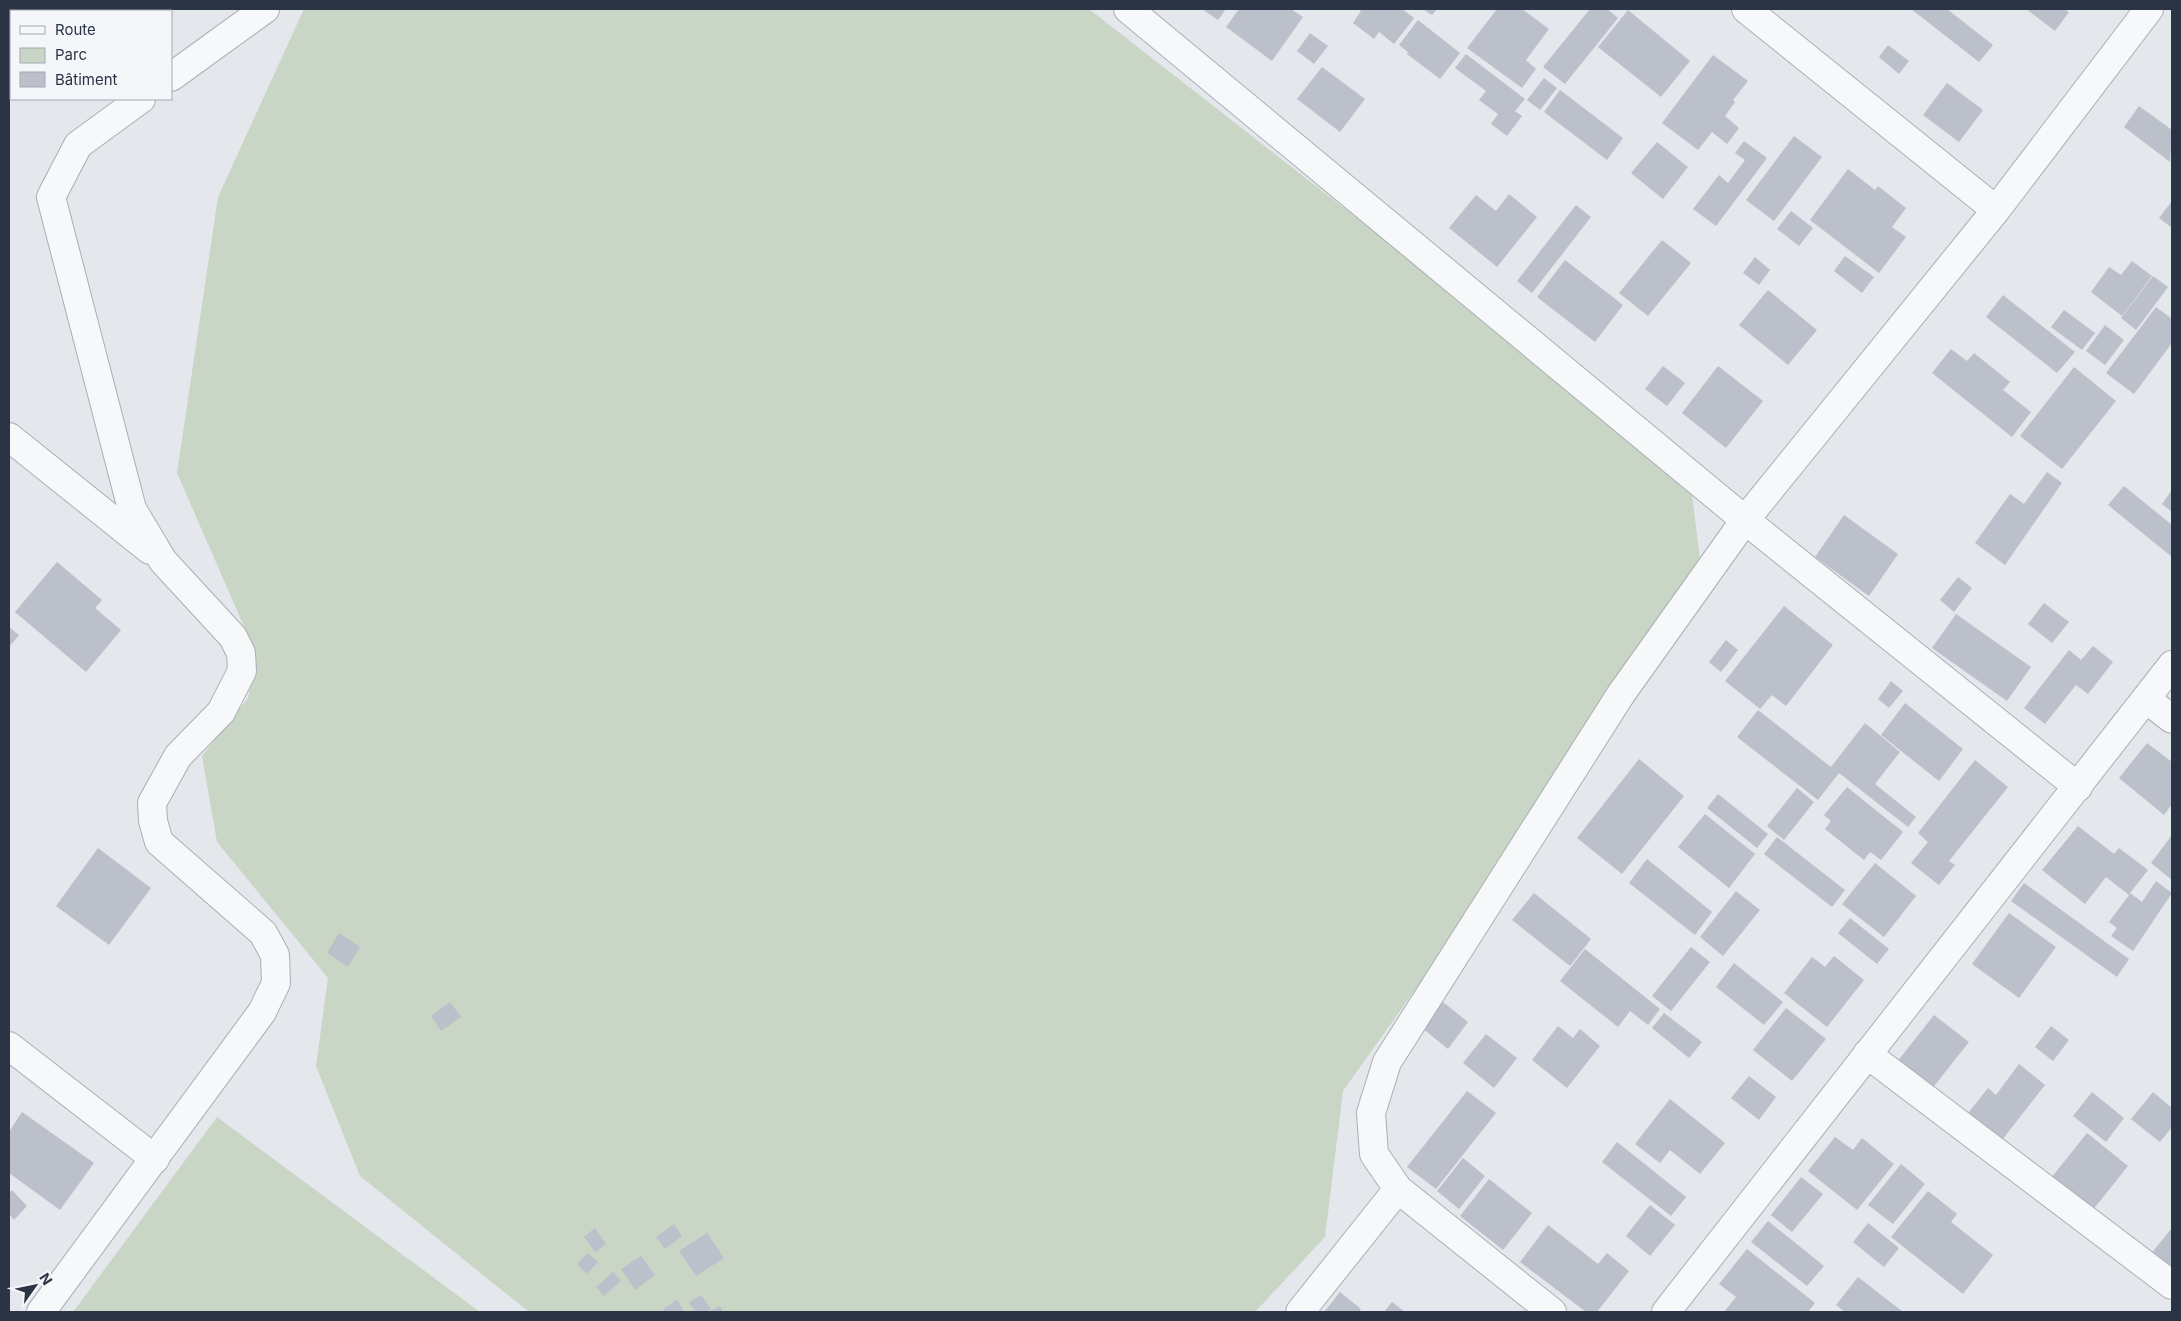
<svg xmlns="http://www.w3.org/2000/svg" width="2181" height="1321" viewBox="0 0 2181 1321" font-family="Inter,sans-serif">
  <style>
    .green { fill: #c9d6c5 }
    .building { fill: #bbc0ca }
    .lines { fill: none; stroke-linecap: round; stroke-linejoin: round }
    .street-casing { stroke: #a9aeb7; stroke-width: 30 }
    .street { stroke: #f7f8fa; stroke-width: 28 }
  </style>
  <rect width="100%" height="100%" fill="#e4e7ec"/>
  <g class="green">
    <path d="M304 9H1089L1690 478 1703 585 1343 1091 1325 1237 1255 1312H529L360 1176 316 1066 328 978 217 842 202 756 248 698 256 654 177 473 218 197Z"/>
    <path d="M217 1117 480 1312H73Z"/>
  </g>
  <g class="building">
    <path d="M33 9H59L57 11H36Z"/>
    <path d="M1202 9H1226L1218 20Z"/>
    <path d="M1239 9H1291L1303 17 1272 61 1226 27Z"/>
    <path d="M1359 9H1402L1414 18 1394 44 1379 32 1374 39 1353 23 1361 11Z"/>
    <path d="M1423 9H1437L1432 15Z"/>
    <path d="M1497 9H1522L1549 29 1526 60 1536 69 1522 88 1467 48Z"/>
    <path d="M1590 9H1607L1618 18 1565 84 1543 67Z"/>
    <path d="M1911 9H1947L1993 45 1979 62Z"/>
    <path d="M2026 9H2064L2069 12 2055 31Z"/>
    <path d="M1628 10 1690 61 1661 97 1598 47Z"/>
    <path d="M1418 20 1460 53 1440 79 1407 54 1408 52 1399 45Z"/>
    <path d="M1310 33 1328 46 1314 64 1297 51Z"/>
    <path d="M1888 45 1909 61 1899 74 1879 57Z"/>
    <path d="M1466 54 1525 99 1515 111 1522 116 1507 136 1491 124 1498 114 1479 100 1486 91 1455 68Z"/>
    <path d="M1713 55 1748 81 1733 100 1735 102 1725 116 1739 128 1727 144 1712 132 1698 150 1662 123Z"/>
    <path d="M1322 67 1365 99 1340 132 1297 99Z"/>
    <path d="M1544 78 1557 88 1540 110 1527 100Z"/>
    <path d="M1947 83 1983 110 1959 142 1923 115Z"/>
    <path d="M1560 90 1623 138 1607 160 1544 112Z"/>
    <path d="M2139 106 2172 130 2170 162 2124 127Z"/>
    <path d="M1794 136 1822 157 1774 221 1746 200Z"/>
    <path d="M1744 141 1767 158 1716 226 1693 209 1719 175 1728 183 1745 160 1735 153Z"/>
    <path d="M1657 142 1688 167 1663 199 1631 173Z"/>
    <path d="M1848 169 1875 190 1878 186 1906 208 1892 227 1906 237 1879 273 1810 220Z"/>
    <path d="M1509 194 1537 217 1497 267 1449 228 1476 195 1496 211Z"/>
    <path d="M2172 201V228L2159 218Z"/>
    <path d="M1576 205 1591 217 1532 293 1517 281Z"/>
    <path d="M1791 211 1813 228 1799 246 1777 229Z"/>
    <path d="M1662 240 1691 263 1648 316 1619 293Z"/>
    <path d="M1845 256 1874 277 1862 293 1834 271Z"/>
    <path d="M1755 257 1770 270 1759 285 1743 273Z"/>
    <path d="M1565 260 1623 305 1595 342 1537 297Z"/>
    <path d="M2132 261 2152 276 2122 316 2091 292 2109 267 2121 275Z"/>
    <path d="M2153 276 2168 287 2136 330 2121 318Z"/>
    <path d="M1768 290 1817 330 1788 365 1739 325Z"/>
    <path d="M2003 295 2075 352 2057 373 1986 317Z"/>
    <path d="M2156 307 2172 319V343L2134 394 2106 373Z"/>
    <path d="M2064 310 2095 333 2082 350 2051 327Z"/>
    <path d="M2105 325 2124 340 2105 365 2086 351Z"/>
    <path d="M1951 349 1967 361 1974 353 2010 382 2003 390 2031 412 2012 437 1932 373Z"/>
    <path d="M1663 366 1685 383 1667 406 1645 389Z"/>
    <path d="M1718 366 1763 401 1726 448 1682 413Z"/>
    <path d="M2074 367 2116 401 2062 469 2020 436Z"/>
    <path d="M2047 472 2062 483 2005 565 1975 543 2010 494 2024 504Z"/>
    <path d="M2124 486 2172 525V557L2108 505Z"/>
    <path d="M2172 490V512L2162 504Z"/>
    <path d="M1844 515 1898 554 1869 596 1815 557Z"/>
    <path d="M57 562 102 600 95 608 121 630 86 672 15 612Z"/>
    <path d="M1958 577 1972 588 1954 612 1940 600Z"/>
    <path d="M2044 603 2069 622 2052 643 2028 624Z"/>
    <path d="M1784 606 1833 645 1786 706 1772 695 1760 709 1725 681Z"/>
    <path d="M1956 614 2031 667 2007 701 1932 648Z"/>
    <path d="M9 627 19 635 9 647Z"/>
    <path d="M1726 640 1738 650 1721 672 1709 662Z"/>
    <path d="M2093 646 2113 662 2088 694 2076 685 2045 724 2024 708 2069 650 2081 660Z"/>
    <path d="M1891 681 1903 691 1889 708 1878 699Z"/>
    <path d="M1905 703 1963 749 1939 781 1881 735Z"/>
    <path d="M1758 710 1836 771 1831 767 1865 723 1900 752 1875 784 1916 817 1908 827 1839 773 1818 800 1737 737Z"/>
    <path d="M2147 743 2172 762V804L2164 815 2119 778Z"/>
    <path d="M1639 759 1684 796 1622 874 1577 838Z"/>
    <path d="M1975 760 2008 787 1949 861 1955 865 1939 885 1911 863 1928 842 1918 833Z"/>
    <path d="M1847 787 1903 832 1881 860 1870 852 1864 860 1825 829 1831 821 1824 815Z"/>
    <path d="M1797 788 1814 802 1784 840 1767 826Z"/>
    <path d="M1718 794 1768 834 1757 848 1707 808Z"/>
    <path d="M1705 814 1755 854 1729 888 1678 847Z"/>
    <path d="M2078 826 2114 854 2119 848 2148 870 2130 893 2142 902 2156 881 2172 893 2133 951 2111 936 2117 928 2109 922 2129 895 2106 877 2085 904 2042 870Z"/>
    <path d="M2172 835V880L2151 863Z"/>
    <path d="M1777 837 1845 890 1832 907 1764 854Z"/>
    <path d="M98 848 151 888 109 945 56 906Z"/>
    <path d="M1647 859 1712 912 1695 935 1629 883Z"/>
    <path d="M1875 863 1916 896 1884 937 1842 904Z"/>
    <path d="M2024 883 2129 959 2117 977 2011 901Z"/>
    <path d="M1736 891 1760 910 1723 956 1700 937Z"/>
    <path d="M1534 893 1591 939 1570 966 1512 920Z"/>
    <path d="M2009 913 2056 947 2019 998 1972 964Z"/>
    <path d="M1850 918 1889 949 1877 964 1838 933Z"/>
    <path d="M339 933 360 947 348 967 327 953Z"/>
    <path d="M1691 947 1710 962 1671 1011 1652 996Z"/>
    <path d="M1585 949 1660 1009 1648 1025 1630 1011 1618 1027 1560 981Z"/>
    <path d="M1834 956 1864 980 1827 1027 1784 993 1812 957 1825 967Z"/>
    <path d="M1734 963 1783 1002 1764 1025 1716 987Z"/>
    <path d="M450 1002 461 1017 441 1031 431 1016Z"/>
    <path d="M1443 1002 1468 1022 1448 1049 1422 1028Z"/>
    <path d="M1786 1008 1826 1039 1792 1081 1753 1050Z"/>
    <path d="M1664 1013 1702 1042 1689 1058 1652 1028Z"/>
    <path d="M1934 1015 1969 1042 1931 1090 1897 1062Z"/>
    <path d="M1558 1026 1573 1038 1580 1029 1600 1046 1567 1088 1532 1060Z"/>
    <path d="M2051 1026 2069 1040 2053 1061 2035 1047Z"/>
    <path d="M1486 1034 1517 1058 1494 1088 1463 1063Z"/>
    <path d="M2019 1064 2045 1085 1995 1149 1961 1122 1988 1088 1996 1095Z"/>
    <path d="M1749 1076 1776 1097 1759 1120 1731 1098Z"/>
    <path d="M1467 1091 1496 1113 1436 1189 1407 1167Z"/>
    <path d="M2092 1092 2124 1118 2106 1142 2073 1116Z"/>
    <path d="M2153 1092 2172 1108V1127L2160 1142 2131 1119Z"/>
    <path d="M1670 1099 1725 1143 1700 1174 1670 1150 1660 1163 1635 1144Z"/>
    <path d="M22 1112 94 1163 60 1210 9 1173V1132Z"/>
    <path d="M2087 1133 2128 1166 2092 1211 2051 1178Z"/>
    <path d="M1835 1137 1853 1150 1862 1138 1894 1164 1857 1210 1808 1171Z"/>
    <path d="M1617 1142 1686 1197 1671 1216 1602 1162Z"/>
    <path d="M1463 1158 1485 1176 1459 1209 1437 1191Z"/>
    <path d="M1901 1164 1925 1184 1893 1224 1868 1205Z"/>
    <path d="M1801 1177 1823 1194 1792 1232 1771 1215Z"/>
    <path d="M1489 1179 1532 1213 1503 1250 1460 1216Z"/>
    <path d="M12 1190 27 1206 14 1220 9 1214V1193Z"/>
    <path d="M1928 1191 1957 1214 1951 1222 1993 1255 1963 1294 1891 1237Z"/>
    <path d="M1650 1205 1675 1225 1650 1256 1626 1236Z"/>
    <path d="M1768 1221 1824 1266 1807 1286 1751 1242Z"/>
    <path d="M1868 1223 1899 1248 1884 1267 1853 1242Z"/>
    <path d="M674 1224 682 1236 665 1249 656 1237Z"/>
    <path d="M1548 1225 1598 1264 1607 1253 1629 1271 1597 1312H1586L1520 1262Z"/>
    <path d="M595 1228 606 1244 595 1252 584 1237Z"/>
    <path d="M2171 1229 2172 1230V1272L2150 1255Z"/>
    <path d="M707 1233 724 1258 696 1276 679 1251Z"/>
    <path d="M1747 1249 1815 1303 1808 1312H1724L1736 1297 1719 1284Z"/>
    <path d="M588 1253 598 1262 587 1274 577 1264Z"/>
    <path d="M641 1256 655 1275 635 1290 621 1269Z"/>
    <path d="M613 1272 621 1281 604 1296 596 1287Z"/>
    <path d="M1858 1277 1903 1312H1845L1836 1305Z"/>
    <path d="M1340 1292 1361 1309 1359 1312H1324Z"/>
    <path d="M701 1295 711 1309 706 1312H695L689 1302Z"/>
    <path d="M677 1300 684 1311 665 1312 663 1309Z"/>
    <path d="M1392 1302 1405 1312H1384Z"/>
    <path d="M720 1306 723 1312H708Z"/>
  </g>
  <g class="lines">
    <g class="street-casing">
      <g id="street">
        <path d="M1128 9 1745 520 2078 787"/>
        <path d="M1746 9 1996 210"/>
        <path d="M171 77 265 9"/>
        <path d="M9 437 150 550"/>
        <path d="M2146 699 2172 719"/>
        <path d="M9 1046 155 1159"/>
        <path d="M1867 1054 2172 1285"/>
        <path d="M41 1312 262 1012 276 983 275 955 263 933 159 842 153 821 152 803 178 756 221 712 242 671 241 653 233 637 163 561 132 509 51 197 78 145 141 99"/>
        <path d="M1300 1312 1398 1189"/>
        <path d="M1552 1312 1398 1189 1374 1154 1371 1113 1387 1062 1621 694 1745 520 1996 210 2149 9"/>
        <path d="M1666 1312 2172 665"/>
      </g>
    </g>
    <use href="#street" class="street"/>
  </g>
  <rect width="2181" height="1321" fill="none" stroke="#2b3445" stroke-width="20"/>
  <rect x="10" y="10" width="162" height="90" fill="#f4f6f9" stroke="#a4a8b1"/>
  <rect x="20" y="26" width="25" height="8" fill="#f7f8fa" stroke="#a4a8b1"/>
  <text x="55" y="35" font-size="15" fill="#2b3445">Route</text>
  <rect x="20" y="48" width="25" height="15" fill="#c9d6c5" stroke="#a4a8b1"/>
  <text x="55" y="60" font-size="15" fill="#2b3445">Parc</text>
  <rect x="20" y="72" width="25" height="15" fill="#bbc0ca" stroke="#a4a8b1"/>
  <text x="55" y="85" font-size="15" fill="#2b3445">Bâtiment</text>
  <g transform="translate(35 1286) rotate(57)" stroke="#f4f6f9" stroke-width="4" paint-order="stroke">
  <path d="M0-4L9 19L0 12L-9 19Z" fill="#2b3445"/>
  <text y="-8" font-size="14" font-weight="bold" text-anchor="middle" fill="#2b3445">N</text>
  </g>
</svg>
